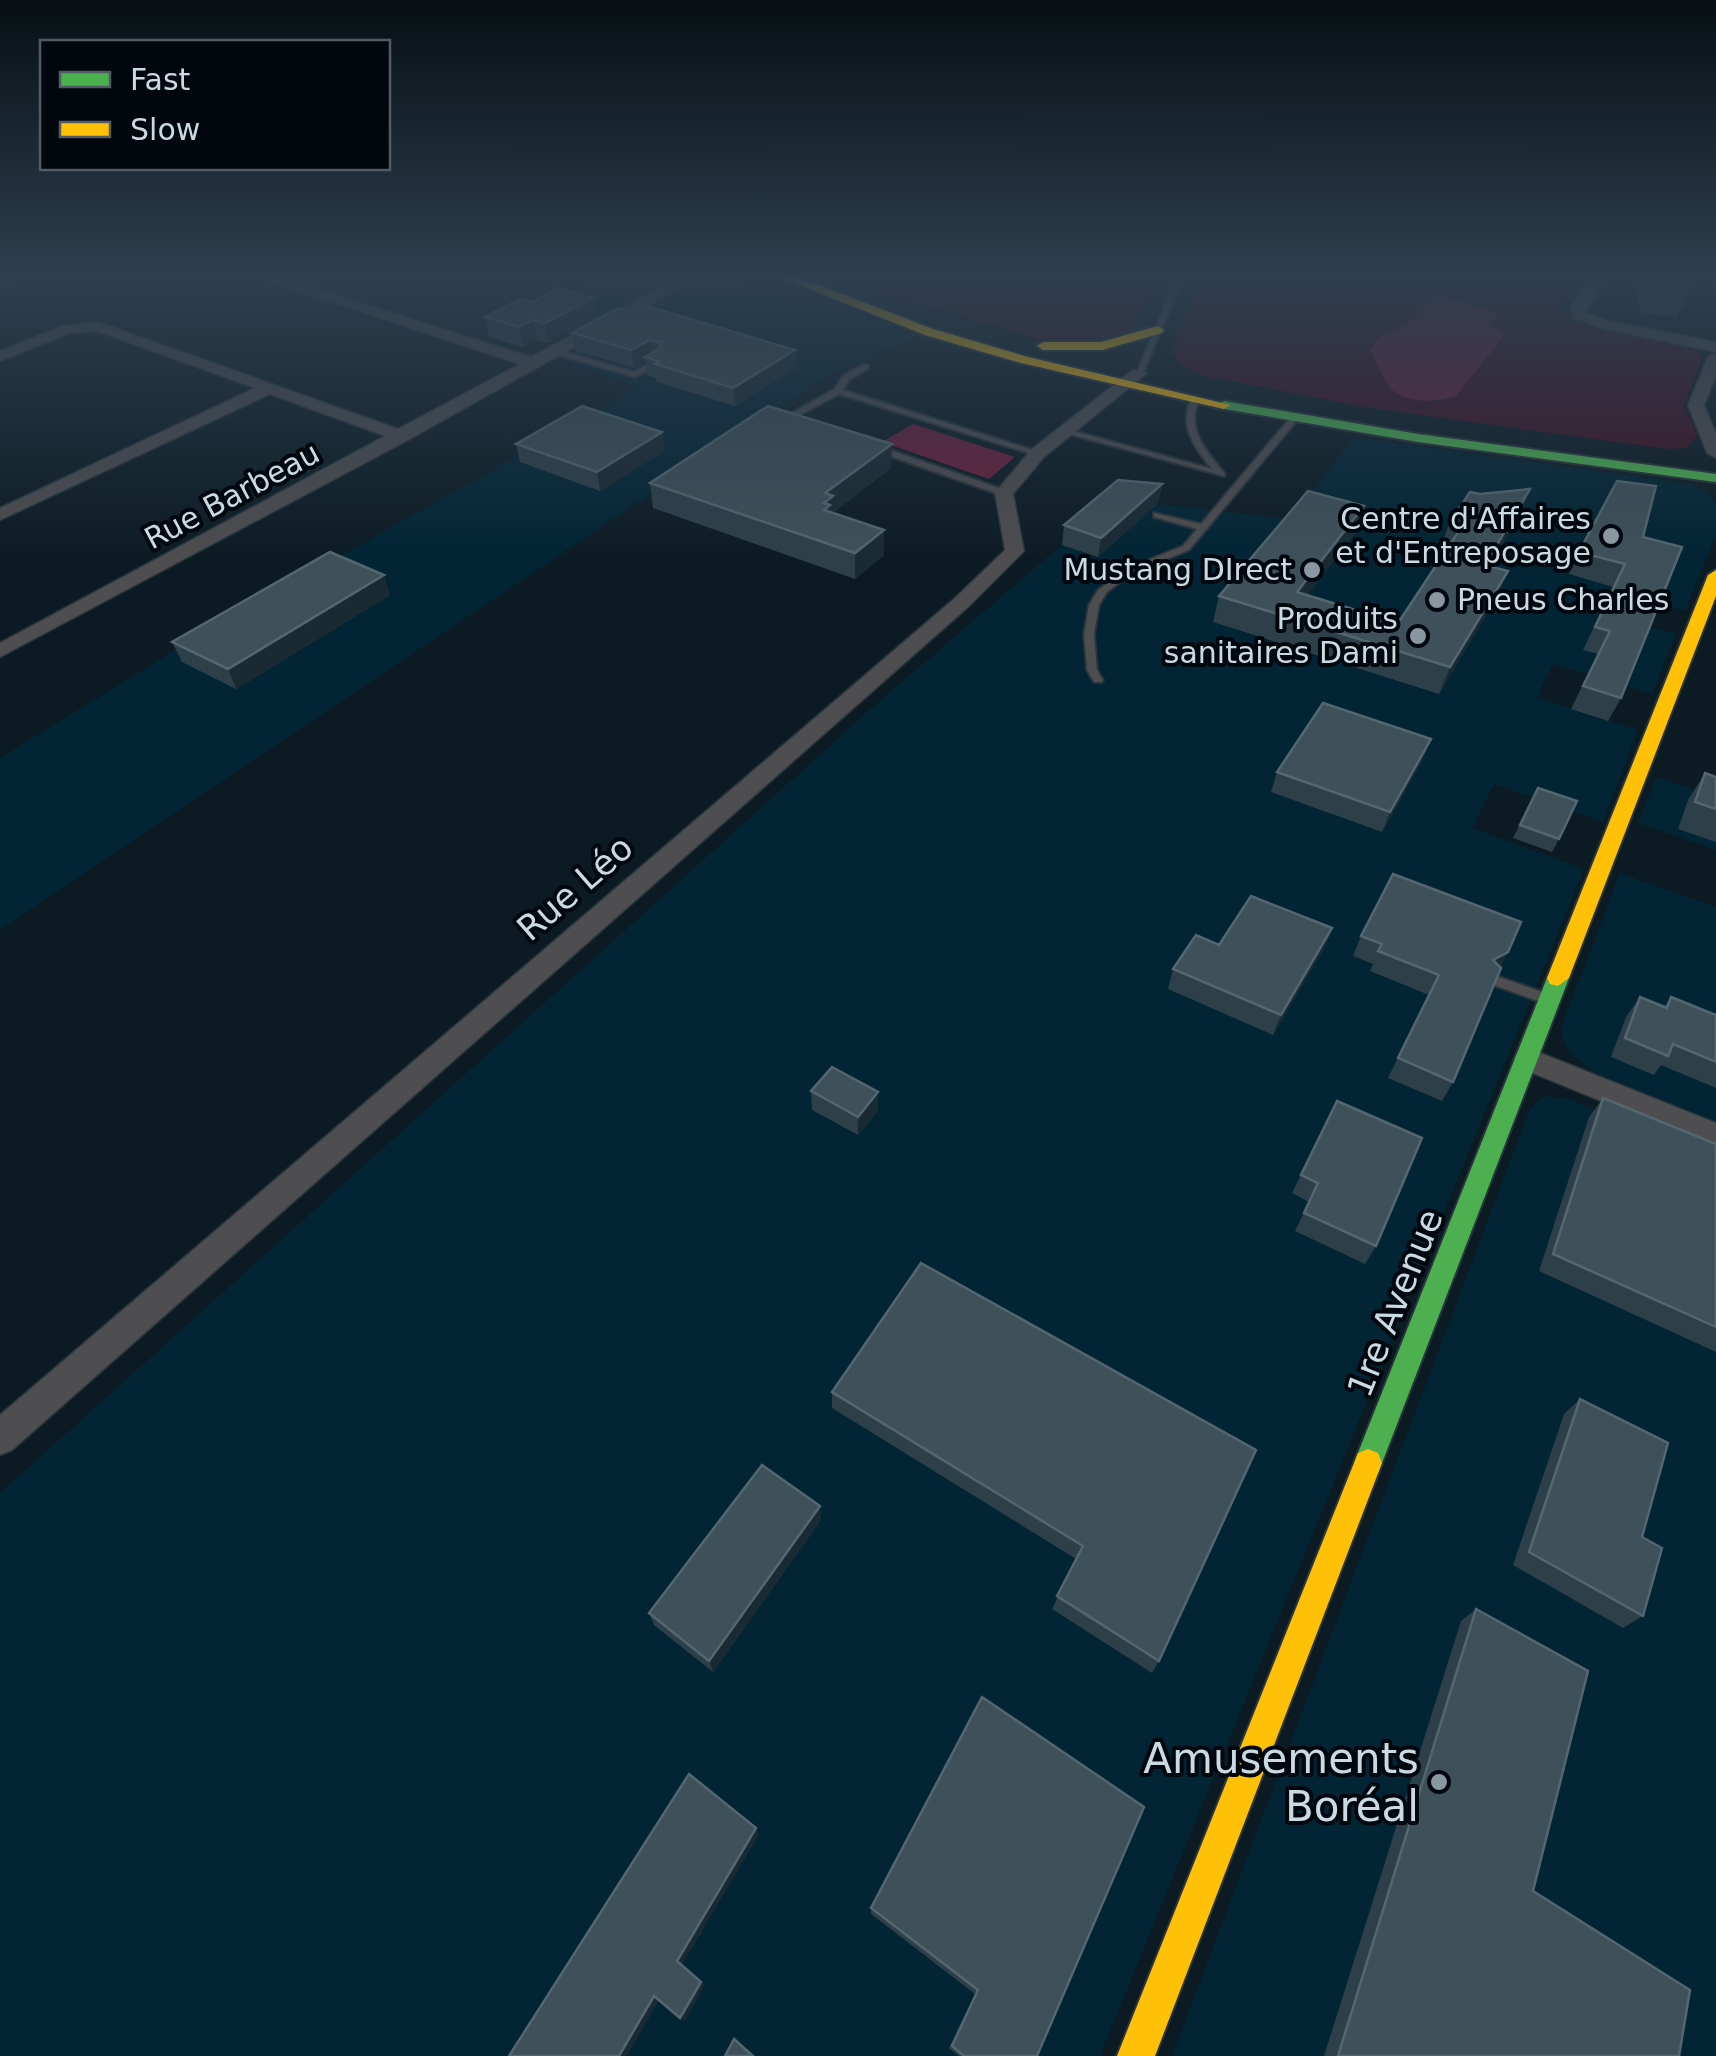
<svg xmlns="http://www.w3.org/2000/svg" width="1716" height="2056" viewBox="0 0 1716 2056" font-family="'DejaVu Sans',sans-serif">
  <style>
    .built { fill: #022434 }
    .green { fill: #3e1223; fill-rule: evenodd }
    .forest { fill: #691f3b }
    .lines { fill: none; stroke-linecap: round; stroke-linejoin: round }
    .lane-casing { stroke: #28353c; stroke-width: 4 }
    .street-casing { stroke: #28353c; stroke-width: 3 }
    .fast-casing { stroke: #28353c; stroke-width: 4 }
    .slow-casing { stroke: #28353c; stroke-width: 4 }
    .lane { fill: #4e4d4f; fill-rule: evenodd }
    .street { fill: #4e4d4f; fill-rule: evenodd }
    .fast { fill: #4caf50; fill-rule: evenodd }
    .slow { fill: #ffc107; fill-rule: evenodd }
    .wall { fill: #2d4049 }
    .shaded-wall { fill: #192a33 }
    .building { fill: #3e5059; stroke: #54666f; stroke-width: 2.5 }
    .poi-dot { fill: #8897a0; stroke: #01070d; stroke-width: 4 }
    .labels { text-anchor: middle; stroke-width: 8; stroke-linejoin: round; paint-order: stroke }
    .far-street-label { font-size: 30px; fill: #cadae3; stroke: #01070d }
    .far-poi-label { font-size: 30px; fill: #cadae3; stroke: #01070d; text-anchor: end }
    .street-label { font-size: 35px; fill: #cadae3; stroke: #01070d }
    .near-poi-label { font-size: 42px; fill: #cadae3; stroke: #01070d; text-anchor: end }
  </style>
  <rect width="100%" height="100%" fill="#0c1b23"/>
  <g class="built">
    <path d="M610 273H688L577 332 525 316Z"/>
    <path d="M710 274 792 302 803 297 917 336 830 374 0 930V758L188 642 639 387 555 358Z"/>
    <path d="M1353 437 1691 484 1707 492 1716 502V535L1685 611 1610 590 1600 612 1676 634 1652 694 1553 664 1537 697 1638 730 1603 822 1494 784 1472 828 1584 869 1100 2056H0V1493L884 697 1115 499 1291 519Z"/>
    <path d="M1656 777 1716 796V850L1638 823Z"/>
    <path d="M1620 873 1716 907V1122L1603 1078 1571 1054 1563 1039 1561 1028Z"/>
    <path d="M1549 1096 1572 1100 1716 1159V2056H1172L1529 1111 1539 1099Z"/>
  </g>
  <g class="green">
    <path d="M815 273H1161L1129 333 1119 337 1045 341Z"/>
    <path d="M1200 273H1405L1447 283 1456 273H1584L1560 305 1561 310C1601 336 1673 330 1703 356L1684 405 1697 435 1687 448 1668 449 1370 408 1201 375 1181 364 1172 352ZM1438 294 1470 301 1498 313 1488 325 1505 333 1444 401C1391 401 1382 387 1380 336L1407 324Z"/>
  </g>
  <g class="forest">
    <path d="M1438 294 1499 313 1489 325 1506 333 1456 396C1439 403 1401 404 1389 386 1381 375 1377 361 1370 350L1380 336 1407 324Z"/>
    <path d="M913 424 1015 457 989 479 882 442Z"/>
  </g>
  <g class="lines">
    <g class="lane-casing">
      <g id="lane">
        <path d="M1178 273H1185L1143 373 1136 375Z"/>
        <path d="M555 349 634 372 654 361 661 363 635 377 552 353V349Z"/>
        <path d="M865 364 869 366 868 368 849 380 843 390 1042 453 1035 455 839 394 796 417 804 419V423L785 417 835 389 843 376Z"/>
        <path d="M1192 397 1199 399C1185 429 1207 452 1225 474L1224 476 1062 432 1066 429 1212 469C1194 447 1178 425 1192 397Z"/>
        <path d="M1291 417 1298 419 1189 550 1132 573 1107 592 1099 605 1094 634 1097 670 1103 680 1102 682H1094L1087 670 1084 634 1089 605 1098 590 1126 569 1183 546 1197 529 1154 517V513L1201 524Z"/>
        <path d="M873 444 1007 491 1008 493 1001 495 870 449 869 447Z"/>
        <path d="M1493 975 1554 996 1556 1000 1549 1005 1488 983 1486 980Z"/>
      </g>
    </g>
    <g class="street-casing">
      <g id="street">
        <path d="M9 273H30L0 286V277Z"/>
        <path d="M244 273H267L531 357 688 273H706L408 440 0 657V643L385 436 270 394 0 520V508L255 388 97 331 70 333 0 361V351L62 326 98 322 398 429 520 364Z"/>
        <path d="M1595 273H1609L1585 313 1610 321 1716 342V352L1606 329 1573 318 1571 307Z"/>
        <path d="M1716 352V376L1704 405 1716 433V458L1707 453 1688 405 1708 357Z"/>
        <path d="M1133 370 1147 373 1044 457 1013 494 1024 551 968 607 12 1450 0 1455V1415L954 599 1005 550 995 493 998 489 1032 449Z"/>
        <path d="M1528 1048 1716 1123V1148L1518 1067 1514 1059 1518 1051Z"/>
      </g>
    </g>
    <g class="fast-casing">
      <g id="fast">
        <path d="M1224 401 1418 434 1716 474V482L1418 442 1219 408 1217 405Z"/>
        <path d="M1558 970 1569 978 1382 1463 1378 1473 1368 1477 1358 1473 1354 1463 1547 978Z"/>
      </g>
    </g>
    <g class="slow-casing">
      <g id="slow">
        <path d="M787 273 933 329 1028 357 1231 405 1224 409 1021 363 925 335 775 275Z"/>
        <path d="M1158 326 1164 330 1162 333 1102 350H1043L1037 346 1043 342H1101Z"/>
        <path d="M1716 570V596L1569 978 1558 986 1550 984 1547 978 1708 575Z"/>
        <path d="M1368 1449 1378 1453 1382 1463 1155 2056H1117L1354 1463 1358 1453Z"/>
      </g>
    </g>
    <use href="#lane" class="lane"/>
    <use href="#street" class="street"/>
    <use href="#fast" class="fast"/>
    <use href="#slow" class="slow"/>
  </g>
  <g class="wall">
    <path d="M1636 273H1688L1692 284 1677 317 1641 313 1633 279Z"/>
    <path d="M593 298 596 318 548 343 538 340 523 347 489 337 485 317 532 302Z"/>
    <path d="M572 333 795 350 796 368 735 406 657 382 656 378 647 375 646 361 634 368 575 351Z"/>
    <path d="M662 432 664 451 600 491 520 462 516 444Z"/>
    <path d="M892 444 891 468 834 512 884 530V555L855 579 653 508 650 483Z"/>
    <path d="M1162 484 1158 503 1098 557 1062 545 1064 525Z"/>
    <path d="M1530 489 1520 514 1489 566 1497 597 1439 694 1213 622 1219 596 1364 506 1356 532 1307 595 1398 623 1447 549 1441 547 1450 522 1480 494Z"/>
    <path d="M1643 537 1621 698 1608 721 1571 709 1598 654 1583 650 1613 587 1569 574 1579 552Z"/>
    <path d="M390 595 236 689 182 662 172 642Z"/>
    <path d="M1423 759 1382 832 1271 792 1277 772Z"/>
    <path d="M1705 773 1716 777V842L1678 829 1688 800Z"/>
    <path d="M1538 788 1559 839 1552 852 1513 838Z"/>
    <path d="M1332 928 1324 948 1273 1035 1168 989 1173 969 1219 945Z"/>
    <path d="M1361 936 1508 952 1500 967 1453 1082 1442 1101 1388 1078 1429 995 1370 971 1373 964 1353 956Z"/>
    <path d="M1640 997 1664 1007 1671 997 1716 1015V1088L1661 1065 1654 1075 1611 1057 1626 1017Z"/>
    <path d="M811 1091 878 1092V1111L858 1135 812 1110Z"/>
    <path d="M1603 1098 1716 1144V1352L1539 1271 1589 1117Z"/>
    <path d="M1337 1101 1376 1246 1365 1264 1295 1231 1309 1202 1292 1193Z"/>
    <path d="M921 1263 1159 1661 1152 1673 1052 1609 1076 1559 832 1408V1392Z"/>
    <path d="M1580 1399 1642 1537 1643 1616 1623 1628 1513 1565 1564 1414Z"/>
    <path d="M821 1520 713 1672 654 1625 649 1613Z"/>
    <path d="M1476 1609 1533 1891 1679 2056H1324L1461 1621Z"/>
    <path d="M982 1697 1037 2056H959L949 2048 975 1994 871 1914V1908Z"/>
  </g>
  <g class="shaded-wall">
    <path d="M593 298 596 318 548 343 545 323Z"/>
    <path d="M534 320 538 340 523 347 519 327Z"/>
    <path d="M650 340 652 358 645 357 646 361 634 368 631 350Z"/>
    <path d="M795 350 796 368 735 406 733 388Z"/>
    <path d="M662 432 664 451 600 491 597 472Z"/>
    <path d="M892 444 891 468 834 512V521L830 530 824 503 825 493Z"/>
    <path d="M1162 484 1158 503 1098 557 1101 538Z"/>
    <path d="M1530 489 1520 514 1474 591 1485 565Z"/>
    <path d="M1364 506 1356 532 1290 618 1297 592Z"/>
    <path d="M884 530V555L855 579V553Z"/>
    <path d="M1508 571 1497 597 1439 694 1450 667Z"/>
    <path d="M384 575 390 595 236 689 228 669Z"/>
    <path d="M1431 739 1423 759 1382 832 1390 812Z"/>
    <path d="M1332 928 1324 948 1273 1035 1281 1015Z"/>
    <path d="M1508 952 1497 972 1493 960Z"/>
    <path d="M878 1092V1111L858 1135V1117Z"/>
    <path d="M820 1506 821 1520 713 1672 709 1661Z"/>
    <path d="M756 1828 759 1835 682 1965 705 1985 685 2020 680 2018 677 1961Z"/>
    <path d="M654 1996 660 1999 627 2056H619Z"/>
  </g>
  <g class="building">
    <path d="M1653 273H1688L1692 284 1655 280Z"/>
    <path d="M559 288 593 298 545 323 534 320 519 327 485 317 521 299 532 302Z"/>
    <path d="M643 305 795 350 733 388 655 364 659 361 645 357 661 348 660 342 650 340 631 350 572 333 618 308 631 312Z"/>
    <path d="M582 406 662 432 597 472 516 444Z"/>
    <path d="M768 406 892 444 825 493 833 496 824 503 830 505 824 510 884 530 855 553 650 483Z"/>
    <path d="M1118 480 1162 484 1101 538 1064 525Z"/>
    <path d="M1617 481 1656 486 1643 537 1682 547 1621 698 1583 686 1610 631 1595 627 1625 564 1579 552Z"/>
    <path d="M1530 489 1485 565 1508 571 1450 667 1219 596 1308 491 1364 506 1297 592 1398 623 1463 525 1450 522 1470 492 1480 494Z"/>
    <path d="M330 552 384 575 228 669 172 642Z"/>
    <path d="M1323 703 1431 739 1390 812 1277 772Z"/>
    <path d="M1705 773 1716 777V809L1695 802Z"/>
    <path d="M1538 788 1577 801 1559 839 1520 825Z"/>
    <path d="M1393 874 1521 922 1508 952 1493 960 1501 968 1453 1082 1398 1058 1439 975 1378 951 1382 944 1361 936Z"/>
    <path d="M1251 896 1332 928 1281 1015 1173 969 1196 935 1219 945Z"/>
    <path d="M1640 997 1667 1008 1671 997 1716 1015V1062L1673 1044 1668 1056 1625 1038Z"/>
    <path d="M832 1067 878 1092 858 1117 811 1091Z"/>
    <path d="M1603 1098 1716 1144V1327L1553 1254Z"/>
    <path d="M1337 1101 1422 1138 1376 1246 1304 1213 1318 1183 1301 1175Z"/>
    <path d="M921 1263 1256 1450 1159 1661 1057 1596 1083 1546 832 1392Z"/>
    <path d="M1580 1399 1668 1443 1642 1537 1662 1548 1643 1616 1529 1552Z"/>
    <path d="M762 1465 820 1506 709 1661 649 1613Z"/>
    <path d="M1476 1609 1588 1671 1533 1891 1690 1990 1679 2056H1338Z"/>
    <path d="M982 1697 1144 1807 1037 2056H964L952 2046 978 1990 871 1908Z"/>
    <path d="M689 1774 756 1828 677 1961 701 1982 680 2018 654 1996 619 2056H509Z"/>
    <path d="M734 2039 753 2056H725Z"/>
  </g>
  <linearGradient id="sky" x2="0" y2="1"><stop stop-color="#070f13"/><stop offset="0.49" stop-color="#2e3f50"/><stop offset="1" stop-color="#2e3f50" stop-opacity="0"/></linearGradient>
  <rect width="1716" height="561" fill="url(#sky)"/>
  <g class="poi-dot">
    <circle cx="1611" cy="536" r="10"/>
    <circle cx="1312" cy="570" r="10"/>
    <circle cx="1437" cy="600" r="10"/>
    <circle cx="1418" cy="636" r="10"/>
    <circle cx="1439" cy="1782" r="10"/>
  </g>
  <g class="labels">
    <g class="far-street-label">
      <text transform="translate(232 496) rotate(-28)" y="10">Rue Barbeau</text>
    </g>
    <g class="far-poi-label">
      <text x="1591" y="529">Centre d'Affaires<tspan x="1591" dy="34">et d'Entreposage</tspan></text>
      <text x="1292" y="580">Mustang DIrect</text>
      <text x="1457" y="610" text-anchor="start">Pneus Charles</text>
      <text x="1398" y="629">Produits<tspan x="1398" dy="34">sanitaires Dami</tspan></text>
    </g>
    <g class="street-label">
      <text transform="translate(575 888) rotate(-41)" y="12">Rue Léo</text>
      <text transform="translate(1395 1303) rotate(-68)" y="12">1re Avenue</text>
    </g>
    <g class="near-poi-label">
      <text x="1419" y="1773">Amusements<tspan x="1419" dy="48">Boréal</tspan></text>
    </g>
  </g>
  <rect x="40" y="40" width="350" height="130" fill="#01070d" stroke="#515b63" stroke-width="2.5"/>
  <rect x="60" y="72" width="50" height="15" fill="#4caf50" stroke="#515b63" stroke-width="2.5"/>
  <text x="130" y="90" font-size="30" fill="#cadae3">Fast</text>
  <rect x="60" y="122" width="50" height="15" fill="#ffc107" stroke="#515b63" stroke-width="2.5"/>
  <text x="130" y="140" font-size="30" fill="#cadae3">Slow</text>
</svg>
